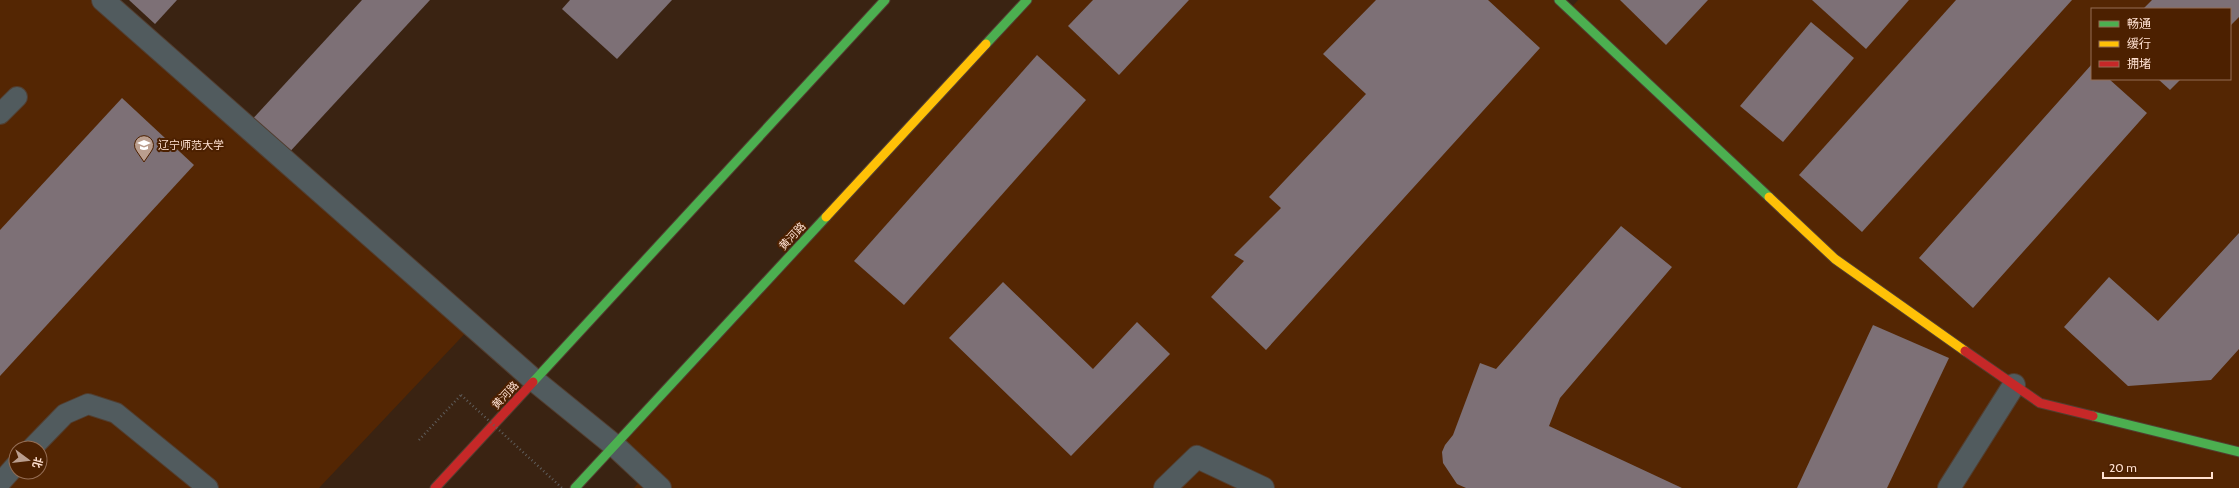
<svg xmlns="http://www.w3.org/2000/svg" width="2239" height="488" viewBox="0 0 2239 488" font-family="Cabin,'Noto Sans SC',sans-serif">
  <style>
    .built { fill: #542603; fill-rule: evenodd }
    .building { fill: #7d7076 }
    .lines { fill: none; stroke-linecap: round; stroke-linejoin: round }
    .lane-casing { stroke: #523e30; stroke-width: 22 }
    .street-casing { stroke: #523e30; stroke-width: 24 }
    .fast-casing { stroke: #523e30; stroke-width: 11 }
    .slow-casing { stroke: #523e30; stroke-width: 11 }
    .jam-casing { stroke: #523e30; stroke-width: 11 }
    .path { stroke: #5f5e5d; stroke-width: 2.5; stroke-dasharray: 1 3; stroke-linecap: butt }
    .lane { stroke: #515b5e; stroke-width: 20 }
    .street { stroke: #515b5e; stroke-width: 22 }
    .fast { stroke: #4caf50; stroke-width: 9 }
    .slow { stroke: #ffc107; stroke-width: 9 }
    .jam { stroke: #c62828; stroke-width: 9 }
    .path-bridge { stroke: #5f5e5d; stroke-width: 2.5; stroke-dasharray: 1 3; stroke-linecap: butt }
    .labels { text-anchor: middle; stroke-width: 4; stroke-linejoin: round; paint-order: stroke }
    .poi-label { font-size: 11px; fill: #ffe1d1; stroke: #4c2000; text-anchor: start }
    .street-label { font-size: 11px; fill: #ffe1d1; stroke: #4c2000 }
  </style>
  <rect width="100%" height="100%" fill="#3a2312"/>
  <g class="built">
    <path d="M0 0H103L473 325 319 488H0ZM16 448H40V472H16Z"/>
    <path d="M1027 0H1559L1569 10 1578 0H2239V488H634L646 474 615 446ZM2092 9H2230V79H2092Z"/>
  </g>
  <g class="building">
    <path d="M129 0H177L155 24Z"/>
    <path d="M362 0H430L285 157 248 124Z"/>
    <path d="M570 0H672L617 59 562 9Z"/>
    <path d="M1093 0H1189L1119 75 1068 26Z"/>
    <path d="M1376 0H1488L1540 48 1266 350 1211 297 1244 261 1234 255 1281 208 1269 197 1366 94 1323 54Z"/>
    <path d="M1620 0H1708L1666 45Z"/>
    <path d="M1812 0H1909L1866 49Z"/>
    <path d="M1956 0H2072L1862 232 1799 175Z"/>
    <path d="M2152 0H2239V17L2230 26V9H2143Z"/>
    <path d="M1811 22 1854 58 1783 142 1740 106Z"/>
    <path d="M1037 55 1086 100 904 305 854 261Z"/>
    <path d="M2092 64V79H2109L2147 113 1973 308 1919 258Z"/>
    <path d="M2158 79H2181L2170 90Z"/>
    <path d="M122 98 194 165 0 376V230Z"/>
    <path d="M1621 226 1672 267 1560 398 1549 426 1682 488H1466L1457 484 1443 463 1442 452 1445 445 1453 435 1480 363 1496 369Z"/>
    <path d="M2239 233V349L2211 380 2128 386 2064 327 2109 277 2158 321Z"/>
    <path d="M1003 282 1093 369 1137 322 1170 354 1071 456 949 338Z"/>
    <path d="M1873 325 1949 358 1887 488H1797Z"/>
  </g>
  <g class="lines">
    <g class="lane-casing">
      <g id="lane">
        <path d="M0 114 17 97"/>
        <path d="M32 448 65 414 88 404 116 413 208 488"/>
        <path d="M0 483 16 465"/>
      </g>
    </g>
    <g class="street-casing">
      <g id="street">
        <path d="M103 0 535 381 615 446 660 488"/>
        <path d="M1165 488 1197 457 1263 488"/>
        <path d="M1949 488 2014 385"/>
      </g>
    </g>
    <g class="fast-casing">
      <g id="fast">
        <path d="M1559 0 1769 197"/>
        <path d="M986 44 1027 0"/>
        <path d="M533 382 885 0"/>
        <path d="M2093 416 2239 452"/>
        <path d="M575 488 826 217"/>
      </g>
    </g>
    <g class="slow-casing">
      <g id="slow">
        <path d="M1769 197 1835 259 1965 351"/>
        <path d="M826 217 986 44"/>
      </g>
    </g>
    <g class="jam-casing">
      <g id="jam">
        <path d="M1965 351 2040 403 2093 416"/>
        <path d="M435 488 533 382"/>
      </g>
    </g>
    <path class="path" d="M419 440 461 395"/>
    <use href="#lane" class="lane"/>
    <use href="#street" class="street"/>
    <use href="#fast" class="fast"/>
    <use href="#slow" class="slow"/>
    <use href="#jam" class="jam"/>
    <path class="path-bridge" d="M461 395 562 488"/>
  </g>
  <defs>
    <g id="university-pin" transform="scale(1)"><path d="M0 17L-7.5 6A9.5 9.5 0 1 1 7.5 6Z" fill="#ba9e8e" stroke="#4c2000"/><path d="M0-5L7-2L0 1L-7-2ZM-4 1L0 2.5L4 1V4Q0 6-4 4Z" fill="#fff"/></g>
  </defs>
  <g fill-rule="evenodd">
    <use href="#university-pin" x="144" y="145"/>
  </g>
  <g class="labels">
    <g class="poi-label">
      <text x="158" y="149">辽宁师范大学</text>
    </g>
    <g class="street-label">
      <text transform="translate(792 236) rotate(-47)" y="4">黄河路</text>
      <text transform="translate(505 395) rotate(-47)" y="4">黄河路</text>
    </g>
  </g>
  <rect x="2091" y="8" width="140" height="72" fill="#4c2000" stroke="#946d54"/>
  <rect x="2099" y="21" width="20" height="6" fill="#4caf50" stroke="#946d54"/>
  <text x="2127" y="28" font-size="12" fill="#ffe1d1">畅通</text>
  <rect x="2099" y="41" width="20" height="6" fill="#ffc107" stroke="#946d54"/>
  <text x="2127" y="48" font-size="12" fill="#ffe1d1">缓行</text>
  <rect x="2099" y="61" width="20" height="6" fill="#c62828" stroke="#946d54"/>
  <text x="2127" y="68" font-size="12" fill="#ffe1d1">拥堵</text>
  <g transform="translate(28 460) rotate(105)"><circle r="19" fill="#4c2000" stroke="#946d54"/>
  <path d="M0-3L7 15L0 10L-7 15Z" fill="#ba9e8e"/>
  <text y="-6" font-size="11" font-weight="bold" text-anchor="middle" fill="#ffe1d1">北</text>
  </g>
  <path d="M2103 472v6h109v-6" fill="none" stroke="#ffe1d1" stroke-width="2"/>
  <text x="2109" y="472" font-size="12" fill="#ffe1d1" stroke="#4c2000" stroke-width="3" paint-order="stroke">20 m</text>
</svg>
